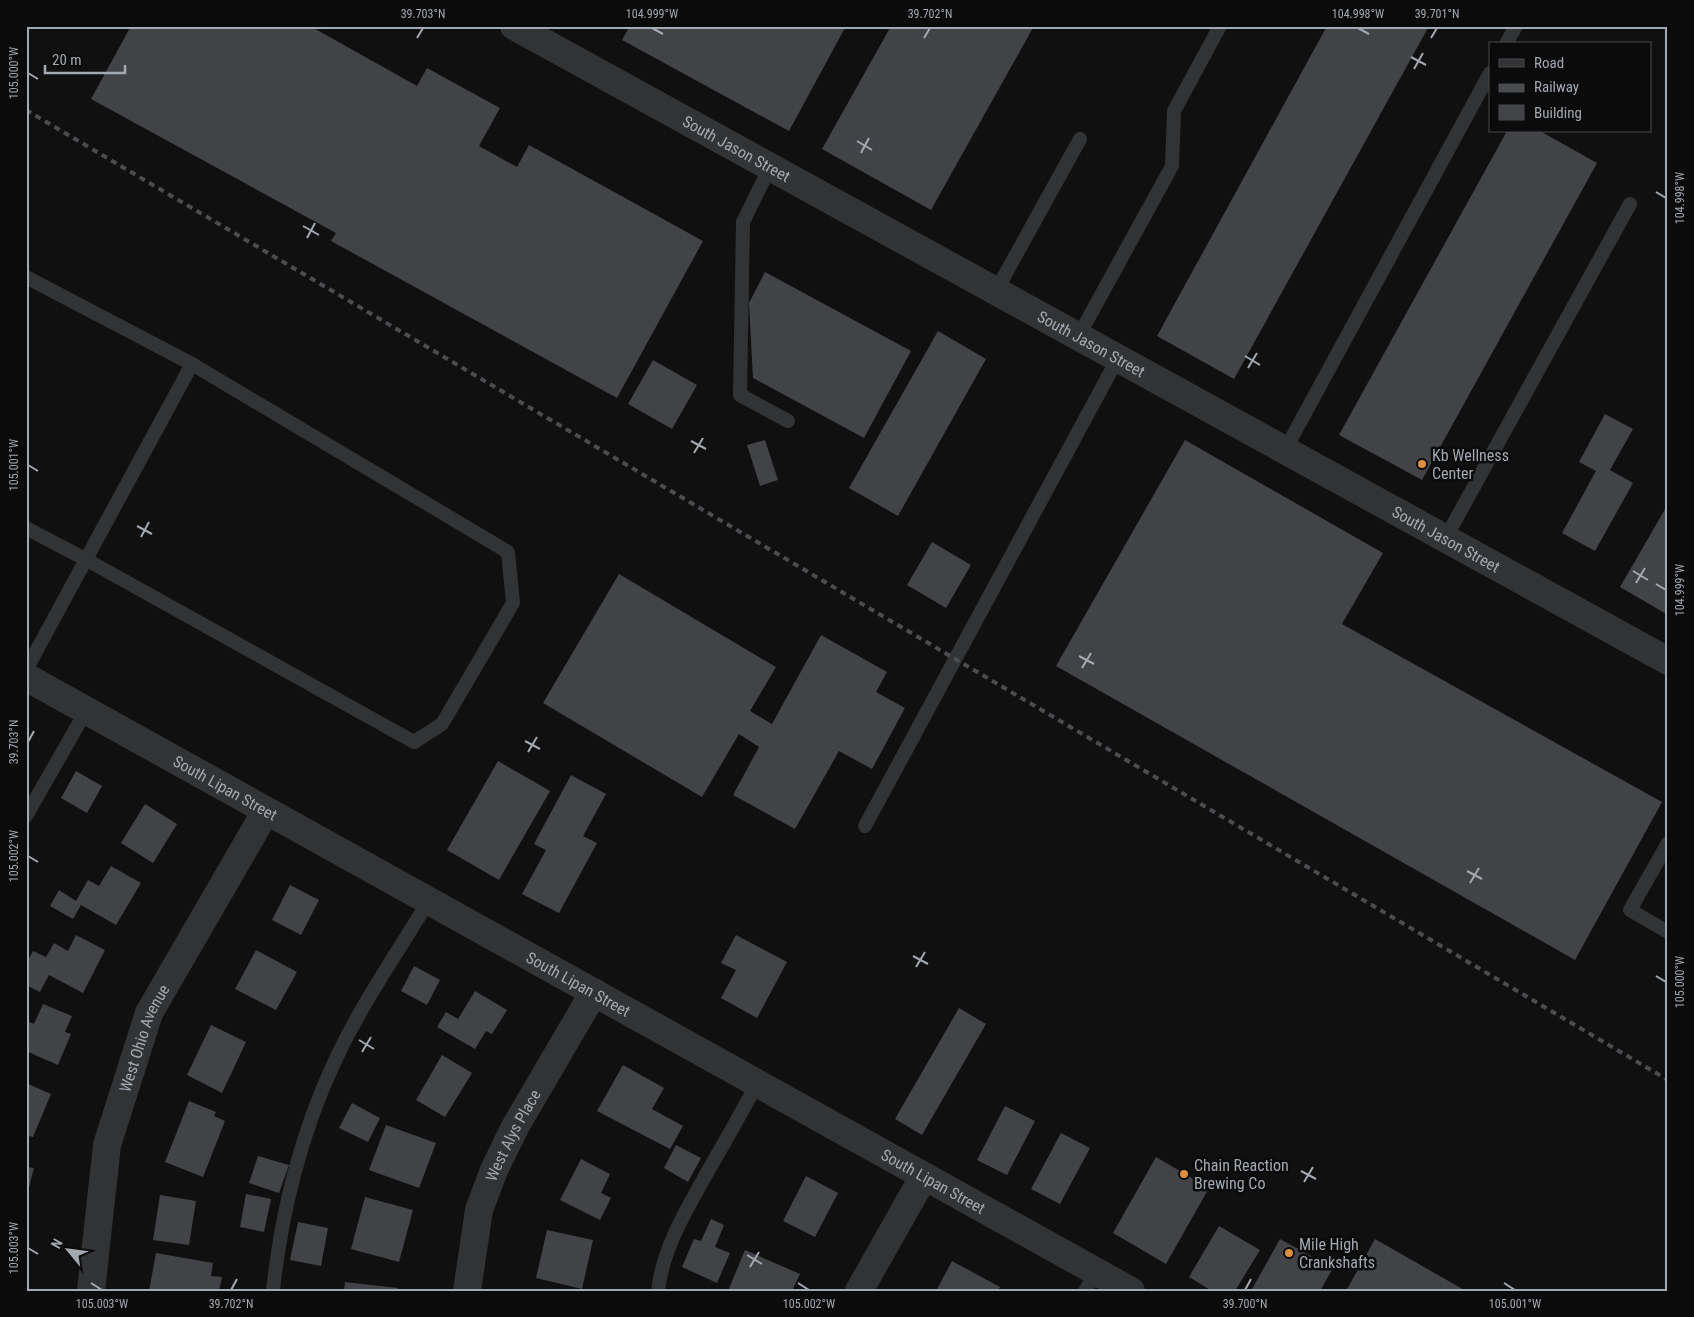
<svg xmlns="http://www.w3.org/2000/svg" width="1694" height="1317" viewBox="0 0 1694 1317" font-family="'Roboto Condensed',sans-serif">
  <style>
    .building { fill: #424346 }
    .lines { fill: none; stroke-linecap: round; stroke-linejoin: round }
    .service { stroke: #313335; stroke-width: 14 }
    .minor { stroke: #313335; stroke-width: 28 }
    .tertiary { stroke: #313335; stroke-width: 28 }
    .rail { stroke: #4a4d50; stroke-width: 4; stroke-dasharray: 6 5; stroke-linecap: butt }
    .ticks { fill: none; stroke: #a3a9b0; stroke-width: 2 }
    .poi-dot { fill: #dc8f3d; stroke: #0b0b0c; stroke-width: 2 }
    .labels { text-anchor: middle; stroke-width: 5; stroke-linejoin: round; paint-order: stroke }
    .street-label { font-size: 16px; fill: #a3a9b0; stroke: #0b0b0c }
    .poi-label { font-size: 16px; fill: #a3a9b0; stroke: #0b0b0c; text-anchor: start }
    .neatline { fill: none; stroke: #a3a9b0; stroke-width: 2 }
    .ticks-label { font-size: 12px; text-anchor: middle; fill: #a3a9b0 }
  </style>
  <rect width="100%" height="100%" fill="#101011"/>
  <g class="building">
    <path d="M131 26H310L417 86 427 68 500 108 479 146 517 167 529 145 703 241 617 398 331 241 336 233 91 99Z"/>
    <path d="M630 26H846L789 131 622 40Z"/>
    <path d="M891 26H1034L931 210 822 149Z"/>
    <path d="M1327 26H1429L1234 379 1157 336Z"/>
    <path d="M1507 131H1540L1597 163 1422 480 1339 435Z"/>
    <path d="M765 272 911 351 864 438 753 378 749 303Z"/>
    <path d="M938 331 986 359 898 516 849 488Z"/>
    <path d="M653 360 697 385 672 429 628 404Z"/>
    <path d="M1605 414 1633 429 1610 470 1633 483 1595 551 1562 533 1596 471 1579 462Z"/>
    <path d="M765 440 778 480 760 486 747 445Z"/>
    <path d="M1185 440 1383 553 1342 624 1662 802 1575 960 1056 666Z"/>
    <path d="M1668 504V615L1620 587Z"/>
    <path d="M932 542 971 565 946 608 907 585Z"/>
    <path d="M619 574 776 667 750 711 772 724 821 635 887 672 876 692 905 708 872 769 839 751 795 829 733 795 759 747 739 734 702 797 543 703Z"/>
    <path d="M498 761 550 791 499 880 447 850Z"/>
    <path d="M76 771 102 786 87 813 61 798Z"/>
    <path d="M571 775 606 794 583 836 597 843 559 913 522 894 546 850 534 844Z"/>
    <path d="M145 804 177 824 153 863 121 843Z"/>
    <path d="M111 866 141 883 116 925 81 905 73 919 50 906 59 890 76 901 88 880 99 886Z"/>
    <path d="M290 885 319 900 301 935 272 920Z"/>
    <path d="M76 935 105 950 83 993 49 975 40 992 26 985V964L33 951 46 957 54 943 68 951Z"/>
    <path d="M736 935 787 962 757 1018 721 998 736 970 721 963Z"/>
    <path d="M256 950 297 972 276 1010 235 989Z"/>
    <path d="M414 966 440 980 427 1005 401 991Z"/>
    <path d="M475 991 507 1010 492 1034 486 1031 475 1049 437 1027 446 1012 458 1019Z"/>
    <path d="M43 1004 72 1016 65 1032 71 1034 58 1065 26 1051V1021L34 1024Z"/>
    <path d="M959 1008 986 1024 922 1135 895 1119Z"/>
    <path d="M211 1025 246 1042 222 1093 187 1075Z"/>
    <path d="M442 1055 472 1073 445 1117 416 1100Z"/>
    <path d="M623 1065 664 1088 652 1109 683 1126 670 1149 597 1111Z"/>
    <path d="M26 1083 51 1094 33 1137 26 1135Z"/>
    <path d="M189 1101 216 1112 214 1116 225 1121 203 1177 165 1162Z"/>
    <path d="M352 1103 380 1118 368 1142 339 1128Z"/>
    <path d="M1005 1106 1035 1121 1007 1175 977 1160Z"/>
    <path d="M386 1125 436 1143 419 1188 369 1170Z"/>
    <path d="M1061 1133 1090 1148 1060 1204 1031 1189Z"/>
    <path d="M676 1145 701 1158 688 1182 664 1168Z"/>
    <path d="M258 1156 289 1165 279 1193 249 1183Z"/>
    <path d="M1156 1157 1209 1188 1166 1264 1113 1233Z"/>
    <path d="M581 1159 610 1174 601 1193 611 1198 600 1220 560 1200Z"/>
    <path d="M26 1167 34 1168 27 1195H26Z"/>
    <path d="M806 1176 838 1193 815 1237 783 1221Z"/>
    <path d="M246 1194 271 1199 264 1232 240 1227Z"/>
    <path d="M160 1195 196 1201 189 1245 153 1240Z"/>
    <path d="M365 1197 413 1210 399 1262 351 1249Z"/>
    <path d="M711 1219 724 1225 715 1247 730 1253 717 1283 682 1267 694 1239 701 1241Z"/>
    <path d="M298 1222 328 1228 321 1266 290 1260Z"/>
    <path d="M1219 1226 1260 1250 1235 1291H1212L1189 1277Z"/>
    <path d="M547 1230 593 1240 582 1289 536 1278Z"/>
    <path d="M1280 1239 1333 1268 1320 1291H1251Z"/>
    <path d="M1375 1239 1466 1291H1346Z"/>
    <path d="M745 1250 800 1274 792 1291H728Z"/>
    <path d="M156 1253 213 1263 211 1276 222 1277 219 1291H149Z"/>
    <path d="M952 1261 1000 1287 998 1291H936Z"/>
    <path d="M345 1282 398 1288 397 1291H344Z"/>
  </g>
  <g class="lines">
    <g class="service">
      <path d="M1506 44 1516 26"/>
      <path d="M770 167 743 222 740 395 788 421"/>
      <path d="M26 277 192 364 26 670"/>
      <path d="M996 291 1080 139"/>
      <path d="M1078 337 1172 166 1174 111 1220 26"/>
      <path d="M1285 450 1490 73"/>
      <path d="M26 528 87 560 414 742 442 724 513 603 508 552 192 364"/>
      <path d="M1445 539 1630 204"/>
      <path d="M26 816 86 711"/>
      <path d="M865 826 1118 358"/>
      <path d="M1668 843 1630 910 1668 932"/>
      <path d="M273 1291C281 1214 301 1133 334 1063 359 1008 397 953 428 902"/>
      <path d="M658 1291C663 1247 687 1209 708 1171 725 1142 741 1113 757 1084"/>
      <path d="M1085 1291 1096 1272"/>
    </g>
    <g class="minor">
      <path id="s1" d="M91 1291 107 1145 149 1013 266 811"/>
      <path id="s2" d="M467 1291 479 1210 494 1170 515 1127 594 992"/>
      <path d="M859 1291 924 1176"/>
    </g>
    <g class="tertiary">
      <path id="s3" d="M514 26 1668 661"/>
      <path id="s4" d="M26 677 1131 1291"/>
    </g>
    <path class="rail" d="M26 110 1668 1080"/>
  </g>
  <path class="ticks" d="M652 28 663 34M1358 28 1369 34M417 38 423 28M924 38 930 28M1431 38 1437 28M1411 57 1426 65M1414 69 1423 53M28 73 38 79M857 141 872 150M861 153 869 138M1656 192 1666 198M303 226 319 235M307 238 315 223M1245 356 1260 365M1248 368 1257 353M691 441 706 449M694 453 703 438M28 465 38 471M137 526 152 534M141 537 149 522M1633 571 1648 580M1636 583 1645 568M1656 584 1666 590M1079 656 1094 664M1082 668 1091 653M525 741 540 749M28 742 34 731M528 752 537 737M28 856 38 862M1467 871 1482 879M1470 883 1479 868M913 956 928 964M916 967 925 952M1656 976 1666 982M359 1040 374 1049M362 1052 371 1037M1301 1171 1316 1179M1304 1182 1313 1167M28 1248 38 1254M747 1255 762 1264M750 1267 759 1252M91 1283 102 1290M798 1283 809 1290M1504 1283 1515 1290M231 1290 237 1279M1245 1290 1251 1279"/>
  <g class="poi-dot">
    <circle cx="1422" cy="464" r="5"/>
    <circle cx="1184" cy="1174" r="5"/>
    <circle cx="1289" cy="1253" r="5"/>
  </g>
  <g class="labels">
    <g class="street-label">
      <text dy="6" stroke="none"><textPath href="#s3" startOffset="254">South Jason Street</textPath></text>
      <text dy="6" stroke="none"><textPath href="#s3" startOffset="659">South Jason Street</textPath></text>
      <text dy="6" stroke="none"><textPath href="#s3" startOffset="1064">South Jason Street</textPath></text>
      <text dy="6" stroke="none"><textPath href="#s4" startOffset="228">South Lipan Street</textPath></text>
      <text dy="6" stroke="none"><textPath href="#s4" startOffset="632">South Lipan Street</textPath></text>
      <text dy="6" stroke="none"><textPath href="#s1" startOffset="260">West Ohio Avenue</textPath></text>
      <text dy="6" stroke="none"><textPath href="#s2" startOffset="164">West Alys Place</textPath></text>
      <text dy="6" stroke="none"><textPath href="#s4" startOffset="1038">South Lipan Street</textPath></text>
    </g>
    <g class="poi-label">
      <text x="1432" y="461">Kb Wellness<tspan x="1432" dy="18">Center</tspan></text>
      <text x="1194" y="1171">Chain Reaction<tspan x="1194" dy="18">Brewing Co</tspan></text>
      <text x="1299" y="1250">Mile High<tspan x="1299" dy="18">Crankshafts</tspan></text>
    </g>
  </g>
  <rect width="1694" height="1317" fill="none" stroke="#0b0b0c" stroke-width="55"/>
  <rect x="1489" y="42" width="162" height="90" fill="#0b0b0c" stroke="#484a4e"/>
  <rect x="1499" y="59" width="25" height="8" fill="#313335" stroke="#484a4e"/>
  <text x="1534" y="68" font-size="15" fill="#a3a9b0">Road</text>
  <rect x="1499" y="84" width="25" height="8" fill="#4a4d50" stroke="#484a4e"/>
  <text x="1534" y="92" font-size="15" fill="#a3a9b0">Railway</text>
  <rect x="1499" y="105" width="25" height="15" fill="#424346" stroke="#484a4e"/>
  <text x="1534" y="118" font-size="15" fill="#a3a9b0">Building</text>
  <g transform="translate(68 1250) rotate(299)" stroke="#0b0b0c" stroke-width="4" paint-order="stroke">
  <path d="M0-4L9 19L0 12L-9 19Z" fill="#a3a9b0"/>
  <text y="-8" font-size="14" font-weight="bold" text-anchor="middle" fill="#a3a9b0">N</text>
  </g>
  <path d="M45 65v8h80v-8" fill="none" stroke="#a3a9b0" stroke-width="2.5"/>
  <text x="52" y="65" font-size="15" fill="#a3a9b0" stroke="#0b0b0c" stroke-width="4" paint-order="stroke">20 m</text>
  <rect x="28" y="28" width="1638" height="1262" class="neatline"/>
  <g class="ticks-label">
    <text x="423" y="18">39.703°N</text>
    <text x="652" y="18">104.999°W</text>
    <text x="930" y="18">39.702°N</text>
    <text x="1358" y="18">104.998°W</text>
    <text x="1437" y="18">39.701°N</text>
    <text transform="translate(14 73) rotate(-90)" y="4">105.000°W</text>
    <text transform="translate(1680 198) rotate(-90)" y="4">104.998°W</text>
    <text transform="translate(14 465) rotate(-90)" y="4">105.001°W</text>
    <text transform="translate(1680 590) rotate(-90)" y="4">104.999°W</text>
    <text transform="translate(14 742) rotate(-90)" y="4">39.703°N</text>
    <text transform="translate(14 856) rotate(-90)" y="4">105.002°W</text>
    <text transform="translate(1680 982) rotate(-90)" y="4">105.000°W</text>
    <text transform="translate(14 1248) rotate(-90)" y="4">105.003°W</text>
    <text x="102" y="1308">105.003°W</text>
    <text x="231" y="1308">39.702°N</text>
    <text x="809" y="1308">105.002°W</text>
    <text x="1245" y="1308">39.700°N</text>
    <text x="1515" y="1308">105.001°W</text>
  </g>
</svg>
